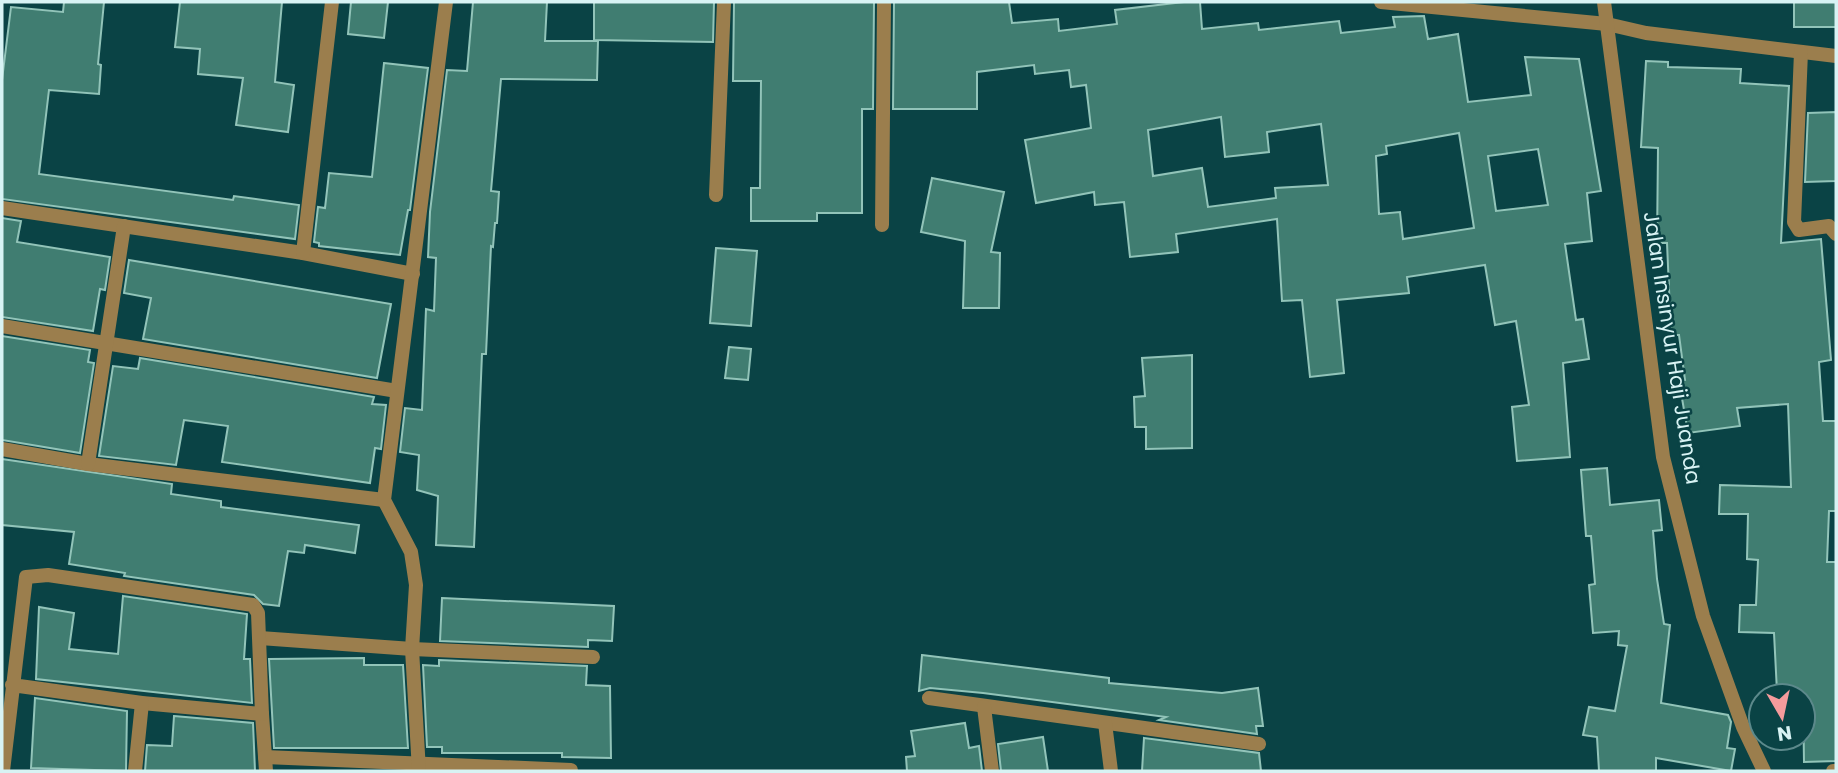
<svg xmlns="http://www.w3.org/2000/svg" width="1838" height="773" viewBox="0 0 1838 773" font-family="Poppins,sans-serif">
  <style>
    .building { fill: #407d71; stroke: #92c4b9; stroke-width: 2; fill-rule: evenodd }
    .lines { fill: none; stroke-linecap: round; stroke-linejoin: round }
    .minor { stroke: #9b7e4d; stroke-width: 14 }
    .labels { text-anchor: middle; stroke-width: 5; stroke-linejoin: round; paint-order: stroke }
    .street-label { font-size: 21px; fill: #d8f3f4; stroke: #0a4345 }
  </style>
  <rect width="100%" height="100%" fill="#0a4345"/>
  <g class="building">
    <path d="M64 2H104L98 64 101 65 99 94 49 90 39 174 233 200 234 196 299 205 295 239 2 199V80L11 7 63 12Z"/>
    <path d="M180 2H282L275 82 294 85 288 132 236 125 243 78 198 74 200 49 175 47Z"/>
    <path d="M351 2H388L384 38 348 34Z"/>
    <path d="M473 2H547L545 41H598L597 80 501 79 491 191 499 192 497 223H495L493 247 491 246 486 354H482L474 547 436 545 438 496 417 490 419 455 400 452 405 408 422 410 426 309 434 311 436 258 428 257 430 212 447 70 467 71Z"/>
    <path d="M594 2H714L713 42 594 40Z"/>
    <path d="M734 2H874L873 109H862V213H817V221H751V188H760L761 81H733Z"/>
    <path d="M894 2H1009L1012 23 1058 19 1059 31 1117 24 1115 10 1184 2H1200L1202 29 1258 23 1259 30 1339 21 1341 33 1395 27 1393 17 1424 16 1428 39 1458 34 1468 102 1531 95 1525 57 1579 59 1601 191 1587 193 1592 241 1565 244 1576 320 1583 319 1589 359 1563 363 1570 457 1517 461 1512 407 1529 405 1516 321 1495 325 1485 265 1407 277 1409 293 1337 300 1344 373 1310 377 1302 300 1282 301 1277 219 1176 234 1178 252 1130 257 1124 202 1095 205 1094 192 1036 203 1025 140 1091 128 1086 85 1071 87 1069 70 1035 74 1034 65 977 72V109H893ZM1221 117 1225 157 1269 152 1267 132 1321 124 1328 185 1275 188 1276 198 1208 207 1202 168 1153 176 1148 130ZM1459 133 1474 228 1403 239 1400 212 1379 214 1376 156 1387 154 1386 146ZM1538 149 1548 205 1496 211 1488 156Z"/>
    <rect x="1794" y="2" width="42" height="25"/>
    <path d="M1646 61 1668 62V67L1741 69 1740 83 1789 86 1781 243 1821 239 1831 360 1819 362 1823 421H1836V511H1829L1827 562H1836V761L1804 762 1803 693 1777 692 1774 633 1739 632 1740 605H1756L1758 560 1747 559 1748 514H1719L1720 485 1791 487 1788 404 1737 408 1740 426 1688 433 1679 381 1685 380 1679 335H1671L1667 243H1657L1658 148 1641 147Z"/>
    <path d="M384 63 428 68 410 210H408L400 255 319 246V243L314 242 318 207 325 208 329 173 372 177Z"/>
    <path d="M1836 112V181L1805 182 1808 113Z"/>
    <path d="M932 178 1004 192 991 252 1000 253 999 308H963L965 241 921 232Z"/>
    <path d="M2 218 21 221 17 242 110 257 105 290 100 289 93 331 2 317Z"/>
    <path d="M716 248 757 251 751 326 710 323Z"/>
    <path d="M129 260 391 304 377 378 143 339 151 298 124 293Z"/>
    <path d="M2 336 90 350 88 362 94 363 80 453 2 440Z"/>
    <path d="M729 347 751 349 748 380 725 378Z"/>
    <path d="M1192 355V448L1146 449V427H1135L1134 397 1145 396 1142 358Z"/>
    <path d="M140 358 374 397 372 404 386 405 381 449 375 448 370 483 222 462 228 426 184 420 176 465 99 456 113 366 138 369Z"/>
    <path d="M2 459 172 484 171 494 221 501V507L359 525 355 553 305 545 304 553 288 551 279 606 263 604 254 595 124 576 125 573 69 564 74 532 2 525Z"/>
    <path d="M1607 468 1610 505 1659 500 1662 530 1653 531 1657 579 1664 624 1670 625 1661 703 1728 715 1731 722 1727 748 1735 749 1731 771 1656 758V771H1599L1597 737 1583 735 1589 707 1615 711 1627 646 1618 645 1619 631 1593 633 1589 585 1595 584 1591 536H1586L1581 470Z"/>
    <path d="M123 596 247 614 244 659H250L252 703 36 679 39 607 74 613 69 649 118 654Z"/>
    <path d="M442 598 614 606 612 641 588 640V647L440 641Z"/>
    <path d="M922 655 1109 678V683L1222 693 1258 688 1263 726H1256L1257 734 1159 720 1166 717 983 693 930 688 919 691Z"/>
    <path d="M364 658V665H403L408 748H274L269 659Z"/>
    <path d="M439 660 587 666 586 685 610 686 611 758 562 757V753H442V747H427L423 665 439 666Z"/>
    <path d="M35 698 127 711 126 771 31 768Z"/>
    <path d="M174 716 253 723 255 771H145L147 745 172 746Z"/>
    <path d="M965 723 969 748 979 746 982 771H907L906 757 915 756 911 731Z"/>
    <path d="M1043 737 1048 771H1001L998 744Z"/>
    <path d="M1144 738 1259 753 1261 771H1142Z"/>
  </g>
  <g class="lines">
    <g class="minor">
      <path d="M1381 2 1607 24 1646 33 1836 56"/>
      <path d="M1604 2 1663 457 1703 616 1743 727 1764 771"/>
      <path d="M1801 52 1794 222 1799 230 1829 226 1836 234"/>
      <path d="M716 195 724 2"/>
      <path d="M2 208 303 253 413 274"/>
      <path d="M882 225 884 2"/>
      <path d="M303 253 332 2"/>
      <path d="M2 326 397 391"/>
      <path d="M2 449 88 464 384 500"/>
      <path d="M88 464 124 226"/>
      <path d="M260 638 412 649 593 657"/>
      <path d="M929 698 1259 744"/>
      <path d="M984 707 992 771"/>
      <path d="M262 714 266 771"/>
      <path d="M1105 723 1111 771"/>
      <path d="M265 757 571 770"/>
      <path d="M3 771 26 577 48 575 253 605 258 613 262 714 142 703 12 685"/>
      <path d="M135 771 142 703"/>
      <path d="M419 771 412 649 416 585 411 552 384 500 446 2"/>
      <path d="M1833 771H1836"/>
    </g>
  </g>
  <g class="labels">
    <g class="street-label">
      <text transform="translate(1672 348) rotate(81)" y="7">Jalan Insinyur Haji Juanda</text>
    </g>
  </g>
  <rect width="1838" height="773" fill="none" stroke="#d8f3f4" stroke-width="7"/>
  <g transform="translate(1782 717) rotate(171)"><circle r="33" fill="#0a4345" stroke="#5c898b" stroke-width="2"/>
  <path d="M0-5L12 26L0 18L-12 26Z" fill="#f59b9c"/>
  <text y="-10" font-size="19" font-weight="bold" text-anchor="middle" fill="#d8f3f4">N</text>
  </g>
</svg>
